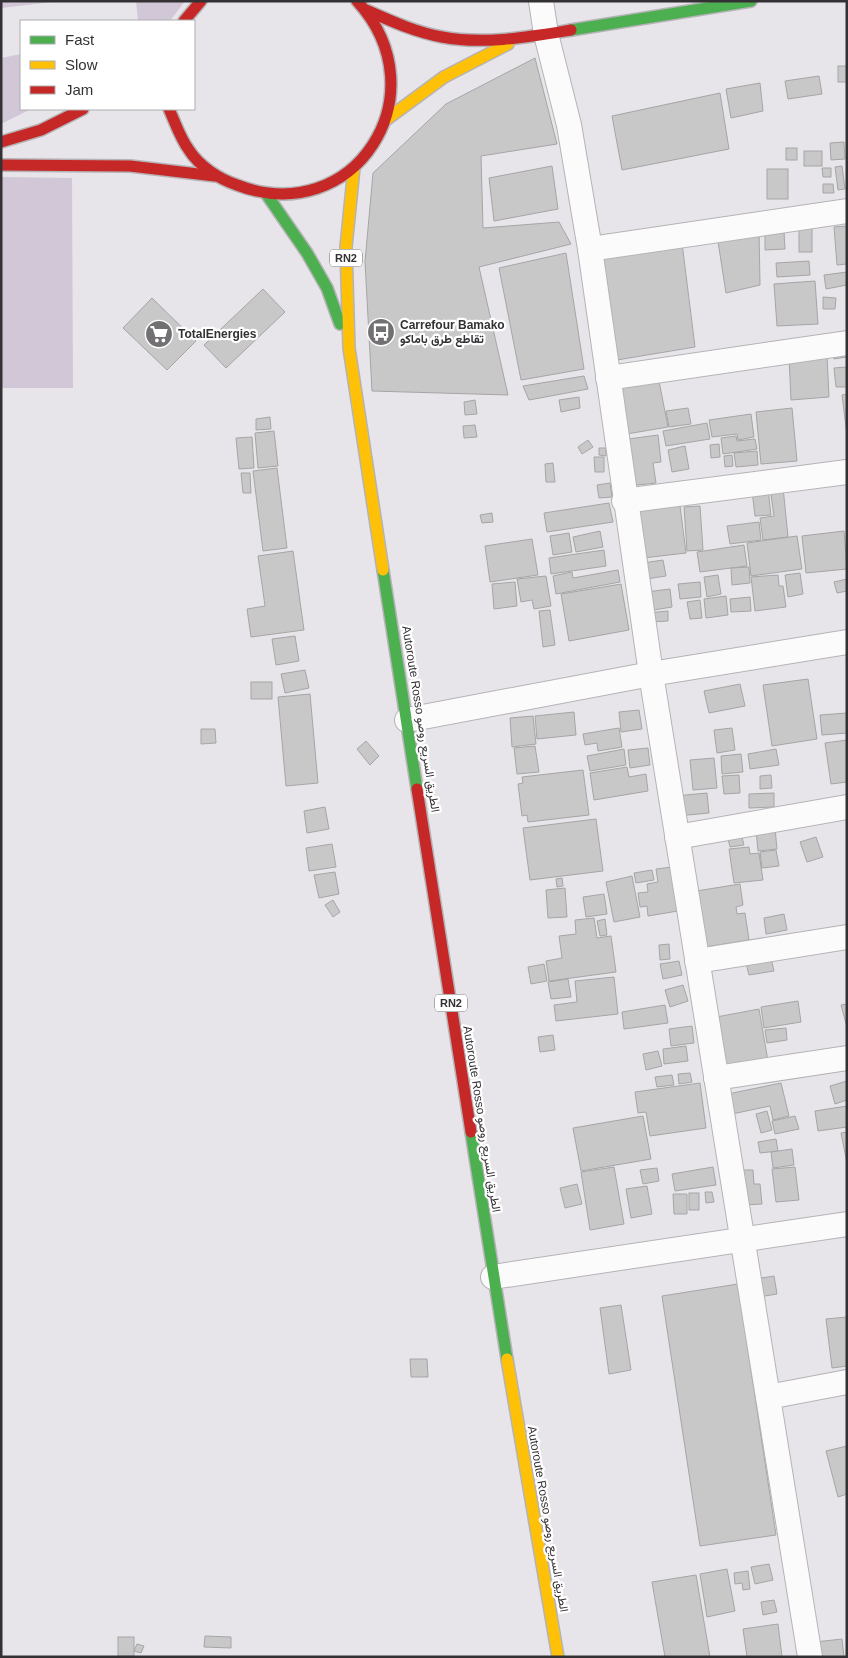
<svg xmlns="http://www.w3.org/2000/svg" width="848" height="1658" viewBox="0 0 848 1658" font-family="Arial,Vazirmatn,sans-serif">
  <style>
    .green { fill: #d2c7d7 }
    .building { fill: #c9c8c9; stroke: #a6a5a6 }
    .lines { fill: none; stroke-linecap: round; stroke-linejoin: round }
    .street-casing { stroke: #b5b3b6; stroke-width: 26 }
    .fast-casing { stroke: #b5b3b6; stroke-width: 14 }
    .slow-casing { stroke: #b5b3b6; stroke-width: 14 }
    .jam-casing { stroke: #b5b3b6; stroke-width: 14 }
    .street { stroke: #fbfbfc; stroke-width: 24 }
    .fast { stroke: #4caf50; stroke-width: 11 }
    .slow { stroke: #ffc107; stroke-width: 11 }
    .jam { stroke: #c62828; stroke-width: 11 }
    .labels { text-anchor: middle; stroke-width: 4.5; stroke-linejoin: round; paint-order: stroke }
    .shield { fill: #fff; stroke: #706f71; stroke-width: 1 }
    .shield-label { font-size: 11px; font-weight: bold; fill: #333134 }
    .poi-label { font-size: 12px; font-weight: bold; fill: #333134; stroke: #fff; text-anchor: start }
    .street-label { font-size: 12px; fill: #333134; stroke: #fff }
  </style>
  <rect width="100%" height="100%" fill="#e7e5e9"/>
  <g class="green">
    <path d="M1 1H61L1 8Z"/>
    <path d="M136 1H185L170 21H138Z"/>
    <path d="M21 54V109H31L1 124V58Z"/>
    <path d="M1 177 72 178 73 388H1Z"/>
  </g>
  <g class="building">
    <path d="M535 58 557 144 481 156 483 228 559 222 571 244 479 267 508 395 372 391 365 262 373 173 446 104Z"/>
    <rect x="838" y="66" width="9" height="16"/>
    <path d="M819 76 822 94 788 99 785 81Z"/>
    <path d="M760 83 763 111 731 118 726 89Z"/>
    <path d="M720 93 729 149 622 170 612 116Z"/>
    <path d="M844 142 845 159 831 160 830 143Z"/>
    <rect x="786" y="148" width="11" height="12"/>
    <rect x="804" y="151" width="18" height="15"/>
    <path d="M552 166 558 209 494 221 489 178Z"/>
    <path d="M842 166 845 189 838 190 835 167Z"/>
    <path d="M822 168H831V177H823Z"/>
    <rect x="767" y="169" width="21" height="30"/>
    <path d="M823 184H833L834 193H823Z"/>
    <rect x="799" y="226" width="13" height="26"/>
    <path d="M847 226V264L837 265 834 227Z"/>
    <path d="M759 229 760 285 726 293 717 235Z"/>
    <path d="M784 232 785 249 765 250V233Z"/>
    <path d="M682 243 695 347 611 361 602 255Z"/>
    <path d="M566 253 584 369 521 380 499 268Z"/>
    <path d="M809 261 810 275 777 277 776 263Z"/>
    <path d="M847 272V285L826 289 824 275Z"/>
    <path d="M815 281 818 324 777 326 774 284Z"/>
    <path d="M263 289 285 312 226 368 204 345Z"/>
    <path d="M823 297 836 298 835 309H823Z"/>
    <path d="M152 298 196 341 167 370 123 328Z"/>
    <path d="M847 348V357L834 359 832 350Z"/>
    <path d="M827 355 829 397 791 400 789 357Z"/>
    <path d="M847 367V387H836L834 368Z"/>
    <path d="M584 376 588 389 529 400 523 386Z"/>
    <path d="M658 376 668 427 621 435 611 385Z"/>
    <path d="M847 394V435L842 395Z"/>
    <path d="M579 397 580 408 561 412 559 400Z"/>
    <path d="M475 400 477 414 465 415 464 402Z"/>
    <path d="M688 408 691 424 669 427 666 411Z"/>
    <path d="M792 408 797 461 761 464 756 412Z"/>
    <path d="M751 414 754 437 738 440 737 434 712 437 709 420Z"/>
    <path d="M270 417 271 429 256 430V419Z"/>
    <path d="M707 423 710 439 666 446 663 431Z"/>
    <path d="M475 425 477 437 464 438 463 426Z"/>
    <path d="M274 431 278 466 258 468 255 433Z"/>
    <path d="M658 435 661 462 653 463 656 483 627 486 621 440Z"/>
    <path d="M736 436 737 441 755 439 757 449 723 454 721 438Z"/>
    <path d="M252 437 254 468 239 469 236 438Z"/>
    <path d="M588 440 593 447 582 454 578 447Z"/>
    <path d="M719 444 720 457 711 458 710 445Z"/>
    <path d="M685 446 689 469 672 472 668 450Z"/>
    <path d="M599 448H606V456L599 455Z"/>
    <path d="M757 451 758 465 736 467 734 453Z"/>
    <path d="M732 455 733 466 725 467 724 456Z"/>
    <path d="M594 457H604V472H595Z"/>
    <path d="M553 463 555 482H546L545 464Z"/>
    <path d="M277 468 287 548 263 551 253 471Z"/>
    <path d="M241 473H250L251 493H243Z"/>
    <path d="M610 483 612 497 599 498 597 485Z"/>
    <path d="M783 487 788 537 763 540 760 518 774 516 770 488Z"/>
    <path d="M768 489 771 515 755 516 752 491Z"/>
    <path d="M679 498 686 553 643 558 630 504Z"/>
    <path d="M609 503 613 522 547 532 544 513Z"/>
    <path d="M700 506 703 550 687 551 684 507Z"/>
    <path d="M492 513 493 522 482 523 480 515Z"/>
    <path d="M759 522 761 540 730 544 727 526Z"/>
    <path d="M600 531 603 547 576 552 573 537Z"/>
    <path d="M844 531 847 569 806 573 802 536Z"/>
    <path d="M569 533 572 552 553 555 550 536Z"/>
    <path d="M797 536 802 569 751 576 747 543Z"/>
    <path d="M532 539 538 575 490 582 485 546Z"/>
    <path d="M744 545 747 566 700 572 697 552Z"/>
    <path d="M604 550 606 566 551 574 549 558Z"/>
    <path d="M293 551 304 630 251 637 247 609 265 606 258 556Z"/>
    <path d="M663 560 666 576 646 579 643 563Z"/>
    <path d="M749 567 750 583 732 585 731 568Z"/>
    <path d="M618 570 620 582 556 594 553 576 572 572 573 578Z"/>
    <path d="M800 573 803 594 788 597 785 575Z"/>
    <path d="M718 575 721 594 707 597 704 577Z"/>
    <path d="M778 575 779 586H783L786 607 755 611 751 577Z"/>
    <path d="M546 576 551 606 534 609 532 600 521 602 517 579Z"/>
    <path d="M847 579V591L837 593 834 582Z"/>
    <path d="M515 582 517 606 494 609 492 584Z"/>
    <path d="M700 582 701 597 680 599 678 584Z"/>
    <path d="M621 584 629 630 569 641 561 594Z"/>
    <path d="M670 589 672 607 648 611 646 592Z"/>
    <path d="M726 596 728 615 706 618 704 599Z"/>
    <path d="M750 597 751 611 731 612 730 599Z"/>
    <path d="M700 600 702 618 690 619 687 602Z"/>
    <path d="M550 610 555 645 543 647 539 611Z"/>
    <path d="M668 611V621L649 622 648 613Z"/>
    <path d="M295 636 299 661 276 665 272 639Z"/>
    <path d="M305 670 309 688 285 693 281 674Z"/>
    <path d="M808 679 817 739 772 746 763 685Z"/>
    <rect x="251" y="682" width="21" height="17"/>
    <path d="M740 684 745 706 709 713 704 691Z"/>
    <path d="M310 694 318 783 286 786 278 697Z"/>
    <path d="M639 710 642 729 621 732 619 712Z"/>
    <path d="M574 712 576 735 537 739 535 716Z"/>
    <path d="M847 713V733L822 735 820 715Z"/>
    <path d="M533 716 536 744 512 747 510 718Z"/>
    <path d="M619 728 622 747 598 751 597 743 585 745 583 734Z"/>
    <path d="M732 728 735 750 717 753 714 730Z"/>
    <path d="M201 729H215L216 743 201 744Z"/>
    <path d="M847 740V782L831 784 825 743Z"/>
    <path d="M366 741 379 756 370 765 357 749Z"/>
    <path d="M535 746 539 772 517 774 514 748Z"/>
    <path d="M648 748 650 765 630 768 628 750Z"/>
    <path d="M624 749 626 765 590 771 587 756Z"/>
    <path d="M776 749 779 765 750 769 748 754Z"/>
    <path d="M741 754 743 772 722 774 721 756Z"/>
    <path d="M714 758 717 788 693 790 690 760Z"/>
    <path d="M627 767 629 777 646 774 648 791 594 800 590 773Z"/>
    <path d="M583 770 589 815 528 822 527 815 522 816 518 784 523 783 522 777Z"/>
    <path d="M739 775 740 793 724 794 722 776Z"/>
    <path d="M771 775 772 788 760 789V776Z"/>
    <path d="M707 793 709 813 677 816 675 796Z"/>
    <path d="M774 793V807L749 808V794Z"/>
    <path d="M325 807 329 829 307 833 304 811Z"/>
    <path d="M596 819 603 871 530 880 523 828Z"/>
    <path d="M775 828 777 849 758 851 756 830Z"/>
    <path d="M742 837 744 845 730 847 728 839Z"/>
    <path d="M816 837 823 857 807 862 800 842Z"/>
    <path d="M332 844 336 867 309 871 306 848Z"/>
    <path d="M749 847 750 854 759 853 763 880 734 883 729 849Z"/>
    <path d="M776 850 779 866 762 868 760 852Z"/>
    <path d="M672 867 678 911 648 916 647 906 640 907 638 893 648 892 647 884 658 882 656 869Z"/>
    <path d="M652 870 654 880 636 883 634 873Z"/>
    <path d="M335 872 339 894 319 898 314 875Z"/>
    <path d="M632 876 640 917 614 922 606 882Z"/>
    <path d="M562 878 563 886 557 887 556 879Z"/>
    <path d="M740 884 743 905 736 907 737 914 745 913 749 940 699 948 690 892Z"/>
    <path d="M565 888 567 917 548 918 546 890Z"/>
    <path d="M604 894 607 914 586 917 583 897Z"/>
    <path d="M333 900 340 912 333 917 325 905Z"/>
    <path d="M784 914 787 930 766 934 764 918Z"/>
    <path d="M594 918 597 938 611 936 616 972 549 981 546 961 562 958 559 936 576 934 575 920Z"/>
    <path d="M605 919 607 935 600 936 597 921Z"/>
    <path d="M669 944 670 959 660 960 659 945Z"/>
    <path d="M771 958 774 971 749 975 746 963Z"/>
    <path d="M679 961 682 975 663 979 660 964Z"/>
    <path d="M544 964 547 981 531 984 528 967Z"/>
    <path d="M614 977 618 1014 556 1021 554 1005 577 1002 575 981Z"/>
    <path d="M568 979 571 997 551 999 548 982Z"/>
    <path d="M683 985 688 1001 670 1007 665 990Z"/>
    <path d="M798 1001 801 1022 764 1028 761 1007Z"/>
    <path d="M847 1004V1027L841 1005Z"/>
    <path d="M665 1005 668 1023 624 1029 622 1012Z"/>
    <path d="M759 1009 768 1061 721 1070 711 1018Z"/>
    <path d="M692 1026 694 1043 671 1046 669 1029Z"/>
    <path d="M786 1028 787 1040 767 1043 765 1030Z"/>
    <path d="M553 1035 555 1050 540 1052 538 1037Z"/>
    <path d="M686 1046 688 1061 664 1064 663 1049Z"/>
    <path d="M658 1051 662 1066 646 1070 643 1054Z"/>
    <path d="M690 1073 692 1082 679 1084 678 1074Z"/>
    <path d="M672 1075 674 1085 657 1087 655 1077Z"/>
    <path d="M847 1081V1100L835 1104 830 1086Z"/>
    <path d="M700 1083 706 1128 650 1136 646 1112 638 1113 635 1092Z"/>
    <path d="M781 1083 789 1116 773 1120 770 1106 732 1114 728 1094Z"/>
    <path d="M847 1106V1127L818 1131 815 1111Z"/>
    <path d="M767 1111 772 1130 761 1133 756 1114Z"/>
    <path d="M643 1116 651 1159 581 1171 573 1128Z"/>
    <path d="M795 1116 799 1129 775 1134 772 1121Z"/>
    <path d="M847 1132V1163L841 1133Z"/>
    <path d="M776 1139 778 1151 760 1153 758 1142Z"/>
    <path d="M792 1149 794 1165 773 1168 771 1152Z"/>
    <path d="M614 1167 624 1224 590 1230 581 1172Z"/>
    <path d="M713 1167 716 1185 675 1191 672 1174Z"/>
    <path d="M795 1167 799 1200 776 1202 772 1169Z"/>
    <path d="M657 1168 659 1181 643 1184 640 1170Z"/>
    <path d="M740 1170H753L754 1184H760L762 1204 742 1205Z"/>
    <path d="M577 1184 582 1204 565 1208 560 1188Z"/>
    <path d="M647 1186 652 1214 631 1218 626 1189Z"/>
    <path d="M705 1192H712L714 1202 706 1203Z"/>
    <rect x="689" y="1193" width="10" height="17"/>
    <path d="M673 1194H687V1214H674Z"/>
    <path d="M774 1276 777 1294 759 1297 755 1279Z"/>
    <path d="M738 1284 776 1535 700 1546 662 1296Z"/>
    <path d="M621 1305 631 1370 609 1374 600 1308Z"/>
    <path d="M847 1317V1366L832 1368 826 1319Z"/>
    <path d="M410 1359H427L428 1377H411Z"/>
    <path d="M847 1446V1494L838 1497 826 1451Z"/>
    <path d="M769 1564 773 1580 755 1584 751 1567Z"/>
    <path d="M727 1569 735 1611 707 1617 700 1574Z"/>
    <path d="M748 1571 750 1589 743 1590 742 1583 735 1584 734 1573Z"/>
    <path d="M696 1575 710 1657H665L652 1582Z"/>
    <path d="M774 1600 777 1612 763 1615 761 1602Z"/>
    <path d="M778 1624 782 1657H747L743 1629Z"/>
    <path d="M205 1636 231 1637V1648L204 1647Z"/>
    <rect x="118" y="1637" width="16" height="19"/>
    <path d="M842 1639 844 1657H817L815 1642Z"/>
    <path d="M137 1644 144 1646 141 1653 134 1651Z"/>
  </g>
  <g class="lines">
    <g class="street-casing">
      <g id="street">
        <path d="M541 1 546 34 569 125 590 249 651 674 810 1657"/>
        <path d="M590 249 847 211"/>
        <path d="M608 378 847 343"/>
        <path d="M624 501 847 472"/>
        <path d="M407 720 651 674 847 642"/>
        <path d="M677 837 847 807"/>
        <path d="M697 961 847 937"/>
        <path d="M716 1078 847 1058"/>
        <path d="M493 1277 847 1224"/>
        <path d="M768 1397 847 1382"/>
      </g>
    </g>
    <g class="fast-casing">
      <g id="fast">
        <path d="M571 30 751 1"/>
        <path d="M267 195 307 253 327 288 340 324"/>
        <path d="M383 570 417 789"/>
        <path d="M471 1132 507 1359"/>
      </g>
    </g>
    <g class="slow-casing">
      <g id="slow">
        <path d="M387 119 444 77 508 44"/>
        <path d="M354 168 346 247 349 348 383 570"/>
        <path d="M507 1359 558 1657"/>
      </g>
    </g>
    <g class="jam-casing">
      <g id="jam">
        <path d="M366 10C391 21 415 32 442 37 484 45 528 37 571 30"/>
        <path d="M184 21 201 1"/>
        <path d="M169 109C175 122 180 138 189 150 199 166 219 179 237 185 354 230 442 94 357 1"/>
        <path d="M1 142 41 130 83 109"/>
        <path d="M1 165 130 166 215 176"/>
        <path d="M417 789 471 1132"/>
      </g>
    </g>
    <use href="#street" class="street"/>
    <use href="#fast" class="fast"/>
    <use href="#slow" class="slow"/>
    <use href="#jam" class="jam"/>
  </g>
  <defs>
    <g id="bus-disc" transform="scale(1.4375)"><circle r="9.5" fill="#727073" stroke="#fff"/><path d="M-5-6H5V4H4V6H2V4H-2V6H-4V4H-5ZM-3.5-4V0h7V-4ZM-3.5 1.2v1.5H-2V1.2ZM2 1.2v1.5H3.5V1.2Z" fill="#fff"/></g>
    <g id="supermarket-disc" transform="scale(1.4375)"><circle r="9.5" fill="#727073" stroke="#fff"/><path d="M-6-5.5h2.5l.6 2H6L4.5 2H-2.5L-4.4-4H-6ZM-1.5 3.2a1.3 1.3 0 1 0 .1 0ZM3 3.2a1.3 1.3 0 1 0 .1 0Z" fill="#fff"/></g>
  </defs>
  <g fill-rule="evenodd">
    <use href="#bus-disc" x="381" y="332"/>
    <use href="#supermarket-disc" x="159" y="334"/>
  </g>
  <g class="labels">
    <g class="shield">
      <rect x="330" y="249.5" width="32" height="17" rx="4"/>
      <rect x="435" y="994.5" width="32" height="17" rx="4"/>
    </g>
    <g class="shield-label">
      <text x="346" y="262">RN2</text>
      <text x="451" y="1007">RN2</text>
    </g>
    <g class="poi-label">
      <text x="400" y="329">Carrefour Bamako<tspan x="400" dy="14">تقاطع طرق باماكو</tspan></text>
      <text x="178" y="338">TotalEnergies</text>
    </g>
    <g class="street-label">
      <text transform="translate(421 719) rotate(81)" y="4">Autoroute Rosso الطريق السريع روصو</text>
      <text transform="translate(482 1119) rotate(81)" y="4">Autoroute Rosso الطريق السريع روصو</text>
      <text transform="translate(548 1519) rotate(80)" y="4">Autoroute Rosso الطريق السريع روصو</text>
    </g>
  </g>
  <rect width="848" height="1658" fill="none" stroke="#333134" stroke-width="5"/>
  <rect x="20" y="20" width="175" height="90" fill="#ffffff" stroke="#adadae"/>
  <rect x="30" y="36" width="25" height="8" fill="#4caf50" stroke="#adadae"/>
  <text x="65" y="45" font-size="15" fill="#333134">Fast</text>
  <rect x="30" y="61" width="25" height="8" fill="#ffc107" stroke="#adadae"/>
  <text x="65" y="70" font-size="15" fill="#333134">Slow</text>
  <rect x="30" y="86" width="25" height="8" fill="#c62828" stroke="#adadae"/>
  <text x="65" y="95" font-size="15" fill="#333134">Jam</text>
</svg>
